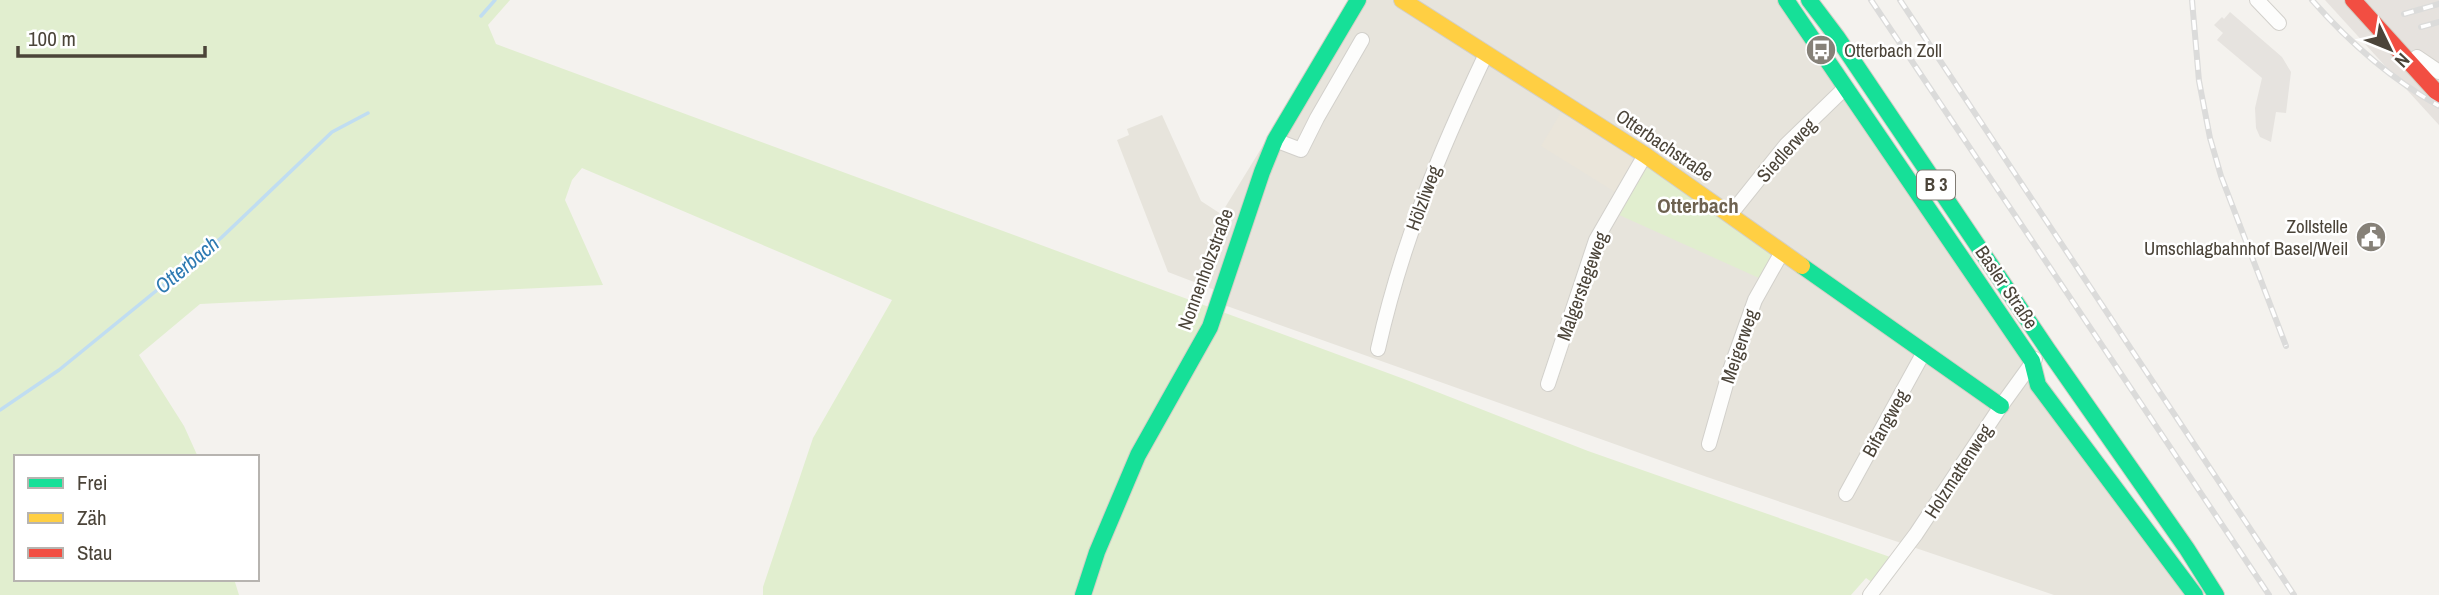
<svg xmlns="http://www.w3.org/2000/svg" width="2439" height="595" viewBox="0 0 2439 595" font-family="'Archivo Narrow',sans-serif">
  <style>
    .residential { fill: #e7e4dc }
    .industrial { fill: #e6e2de }
    .education { fill: #eae5da }
    .green { fill: #e1eecf }
    .parking { fill: #e6e3df }
    .lines { fill: none; stroke-linecap: round; stroke-linejoin: round }
    .stream { stroke: #c0ddf1; stroke-width: 3.5 }
    .street-casing { stroke: #d2d0cb; stroke-width: 16 }
    .fast-casing { stroke: #d3cfc5; stroke-width: 18 }
    .slow-casing { stroke: #d3cfc5; stroke-width: 18 }
    .jam-casing { stroke: #d3cfc5; stroke-width: 18 }
    .street { stroke: #fdfdfc; stroke-width: 14 }
    .fast { stroke: #16e098; stroke-width: 16 }
    .slow { stroke: #ffcf43; stroke-width: 16 }
    .jam { stroke: #f24e42; stroke-width: 16 }
    .rail-casing { stroke: #dbdbda; stroke-width: 6 }
    .rail { stroke: #fff; stroke-width: 3.5; stroke-dasharray: 10; stroke-linecap: butt }
    .labels { text-anchor: middle; stroke-width: 5; stroke-linejoin: round; paint-order: stroke }
    .shield { fill: #fff; stroke: #817c74; stroke-width: 2 }
    .shield-label { font-size: 18px; font-weight: bold; fill: #4b4439 }
    .poi-label { font-size: 19px; fill: #4b4439; stroke: #fff; text-anchor: start }
    .street-label { font-size: 19px; fill: #4b4439; stroke: #fff }
    .neighbourhood-label { font-size: 21px; font-weight: bold; fill: #6e6250; stroke: #fff }
    .water-label { font-size: 21px; font-style: italic; fill: #2e7ab2; stroke: #fff }
  </style>
  <rect width="100%" height="100%" fill="#f4f2ee"/>
  <path class="residential" d="M1352 0H1794L2042 385 2199 595H2054L1707 477 1224 305 1228 295 1168 272 1117 140 1129 135 1127 129 1162 115 1201 201 1221 214Z"/>
  <path class="industrial" d="M2325 0H2439V125Z"/>
  <path class="education" d="M1563 109 1631 154 1633 164 1615 192 1541 146Z"/>
  <g class="green">
    <path d="M0 0H510L488 25 496 44 1404 379 1588 451 1893 558 1873 583 1866 578 1851 595H763V587L813 438 892 300 582 168 572 180 565 200 603 285 200 304 139 355 184 426 198 457H16V579H234L239 595H0Z"/>
    <path d="M1648 166 1770 251V259L1759 278 1617 214 1644 167Z"/>
  </g>
  <path class="parking" d="M2230 12 2282 57 2291 72 2286 113 2276 112 2271 142 2260 137 2256 128 2255 108 2262 78 2217 40 2223 33 2214 25 2222 17 2224 19Z"/>
  <g class="lines">
    <g class="stream">
      <path d="M481 16 495 0"/>
      <path d="M0 410 59 370 221 238 332 132 368 113"/>
    </g>
    <g class="street-casing">
      <g id="street">
        <path d="M2257 0 2279 23"/>
        <path d="M2417 57 2439 72"/>
        <path d="M1275 140 1301 150 1317 118 1362 40"/>
        <path d="M1730 215 1786 145 1846 87"/>
        <path d="M1378 349C1402 242 1439 153 1486 54"/>
        <path d="M1548 384 1596 240 1645 155"/>
        <path d="M1709 444 1730 370 1755 300 1782 252"/>
        <path d="M1846 494 1924 352"/>
        <path d="M1870 595 1916 534 2001 406 2035 359"/>
      </g>
    </g>
    <g class="fast-casing">
      <g id="fast">
        <path d="M1786 0 2032 361 2038 385 2195 595"/>
        <path d="M1809 0 1837 37 2048 350 2187 549 2216 595"/>
        <path d="M1802 266 2001 406"/>
        <path d="M1083 595 1097 552 1138 455 1210 327 1262 172 1275 140 1358 0"/>
      </g>
    </g>
    <g class="slow-casing">
      <path id="slow" d="M1402 0 1645 155 1802 266"/>
    </g>
    <g class="jam-casing">
      <path id="jam" d="M2353 0 2439 95"/>
    </g>
    <use href="#street" class="street"/>
    <use href="#fast" class="fast"/>
    <use href="#slow" class="slow"/>
    <use href="#jam" class="jam"/>
    <g class="rail-casing">
      <g id="rail">
        <path d="M1871 0 2269 595"/>
        <path d="M1900 0 2294 595"/>
        <path d="M2192 0 2199 81 2210 138 2221 176 2286 346"/>
        <path d="M2312 0C2348 41 2391 79 2439 106"/>
        <path d="M2404 14 2439 4"/>
        <path d="M2421 27 2439 22"/>
      </g>
    </g>
    <use href="#rail" class="rail"/>
  </g>
  <defs>
    <g id="bus-disc" transform="scale(1.575)"><circle r="9.5" fill="#868178" stroke="#fff"/><path d="M-5-6H5V4H4V6H2V4H-2V6H-4V4H-5ZM-3.5-4V0h7V-4ZM-3.5 1.2v1.5H-2V1.2ZM2 1.2v1.5H3.5V1.2Z" fill="#fff"/></g>
    <g id="civic-disc" transform="scale(1.575)"><circle r="9.5" fill="#868178" stroke="#fff"/><path d="M-.6-6.5H3V-4.5H.6V-3L4-1V1h2V6H-6V1h2V-1L-.6-3ZM-1.2 2.5V6h2.4V2.5Z" fill="#fff"/></g>
  </defs>
  <g fill-rule="evenodd">
    <use href="#bus-disc" x="1821" y="50"/>
    <use href="#civic-disc" x="2371" y="237"/>
  </g>
  <g class="labels">
    <rect class="shield" x="1917" y="170.5" width="38" height="29" rx="5"/>
    <g class="shield-label">
      <text x="1936" y="191">B 3</text>
    </g>
    <g class="poi-label">
      <text x="1844" y="57">Otterbach Zoll</text>
      <text x="2348" y="233" text-anchor="end">Zollstelle<tspan x="2348" dy="22">Umschlagbahnhof Basel/Weil</tspan></text>
    </g>
    <g class="street-label">
      <text transform="translate(1665 145) rotate(34)" y="7">Otterbachstraße</text>
      <text transform="translate(1786 150) rotate(-48)" y="7">Siedlerweg</text>
      <text transform="translate(1423 198) rotate(-70)" y="7">Hölzliweg</text>
      <text transform="translate(1205 269) rotate(-70)" y="7">Nonnenholzstraße</text>
      <text transform="translate(1582 286) rotate(-70)" y="7">Malgerstegeweg</text>
      <text transform="translate(2007 287) rotate(56)" y="7">Basler Straße</text>
      <text transform="translate(1739 346) rotate(-71)" y="7">Meigerweg</text>
      <text transform="translate(1885 423) rotate(-61)" y="7">Bifangweg</text>
      <text transform="translate(1958 471) rotate(-57)" y="7">Holzmattenweg</text>
    </g>
    <g class="neighbourhood-label">
      <text x="1698" y="213">Otterbach</text>
    </g>
    <g class="water-label">
      <text transform="translate(187 265) rotate(-40)" y="7">Otterbach</text>
    </g>
  </g>
  <rect x="14" y="455" width="245" height="126" fill="#ffffff" stroke="#b7b4b0" stroke-width="2"/>
  <rect x="28" y="478" width="35" height="10" fill="#16e098" stroke="#b7b4b0" stroke-width="2"/>
  <text x="77" y="490" font-size="21" fill="#4b4439">Frei</text>
  <rect x="28" y="513" width="35" height="10" fill="#ffcf43" stroke="#b7b4b0" stroke-width="2"/>
  <text x="77" y="525" font-size="21" fill="#4b4439">Zäh</text>
  <rect x="28" y="548" width="35" height="10" fill="#f24e42" stroke="#b7b4b0" stroke-width="2"/>
  <text x="77" y="560" font-size="21" fill="#4b4439">Stau</text>
  <g transform="translate(2390 49) rotate(133)" stroke="#ffffff" stroke-width="5" paint-order="stroke">
  <path d="M0-5L12 26L0 18L-12 26Z" fill="#4b4439"/>
  <text y="-10" font-size="19" font-weight="bold" text-anchor="middle" fill="#4b4439">N</text>
  </g>
  <path d="M18 46v10h187v-10" fill="none" stroke="#4b4439" stroke-width="3.5"/>
  <text x="28" y="46" font-size="21" fill="#4b4439" stroke="#ffffff" stroke-width="5" paint-order="stroke">100 m</text>
</svg>
